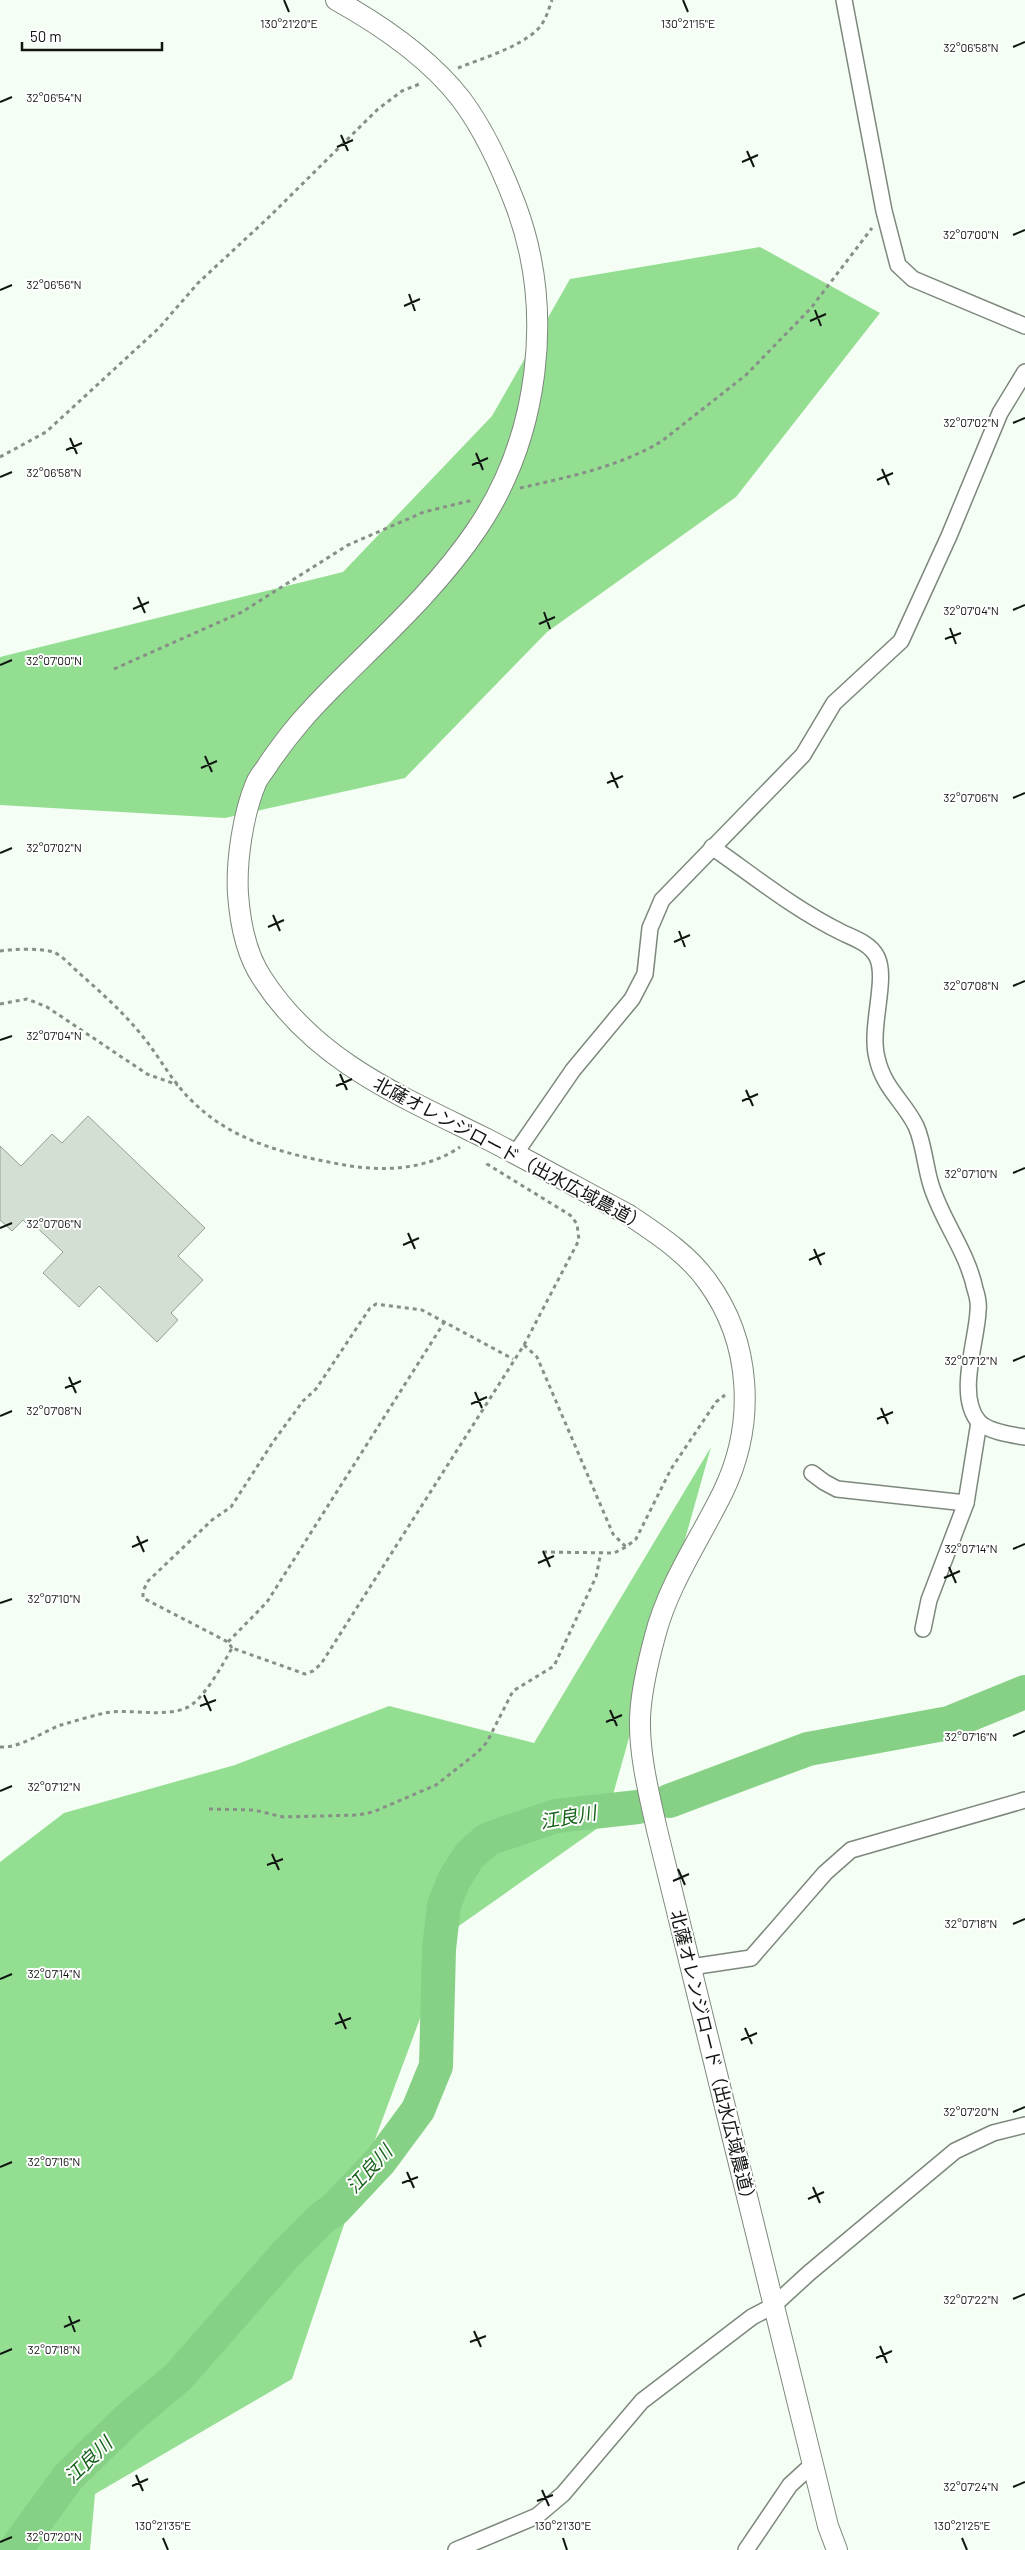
<svg xmlns="http://www.w3.org/2000/svg" width="1025" height="2550" viewBox="0 0 1025 2550" font-family="Barlow,'Noto Sans JP',sans-serif">
  <style>
    .forest { fill: #94de92 }
    .lines { fill: none; stroke-linecap: round; stroke-linejoin: round }
    .river { stroke: #87d186; stroke-width: 34 }
    .building { fill: #d2dfd2; stroke: #95a094 }
    .street-casing { stroke: #7d887c; stroke-width: 18 }
    .secondary-casing { stroke: #7d887c; stroke-width: 22 }
    .path { stroke: #878f87; stroke-width: 3; stroke-dasharray: 4 4; stroke-linecap: butt }
    .street { stroke: #fff; stroke-width: 15 }
    .secondary { stroke: #fff; stroke-width: 20 }
    .ticks { fill: none; stroke: #111511; stroke-width: 2 }
    .labels { text-anchor: middle; stroke-width: 4; stroke-linejoin: round; paint-order: stroke }
    .street-label { font-size: 18px; fill: #111511; stroke: #fff }
    .water-label { font-size: 19px; font-style: italic; fill: #17621b; stroke: #fff }
    .ticks-label { font-size: 12px; text-anchor: middle; fill: #111511; stroke: #fff; stroke-width: 4; stroke-linejoin: round; paint-order: stroke }
  </style>
  <rect width="100%" height="100%" fill="#f4fef4"/>
  <g class="forest">
    <path d="M760 247 880 313 736 497 547 632 405 778 225 818 0 805V657L343 572 492 416 570 279Z"/>
    <path d="M711 1447 605 1823 453 1930 352 2201 292 2379 95 2494 90 2550H0V1862L64 1813 235 1765 389 1706 534 1743Z"/>
  </g>
  <g class="lines">
    <g class="river">
      <path d="M669 1801 808 1749 949 1723 1025 1692"/>
      <path d="M15 2550 69 2476 127 2420 179 2376 286 2254 322 2218 335 2209 381 2160 418 2110 436 2066 439 1949 444 1905 454 1880 469 1856 488 1839 556 1816 638 1807"/>
    </g>
  </g>
  <path class="building" d="M88 1116 205 1228 178 1256 203 1280 171 1313 178 1320 157 1342 99 1286 79 1307 43 1273 63 1252 32 1223 29 1226 23 1220 12 1231 0 1220V1146L21 1166 52 1134 62 1143Z"/>
  <g class="lines">
    <g class="street-casing">
      <g id="street">
        <path d="M844 0 884 211 898 265 913 279 1025 326"/>
        <path d="M712 847C754 876 794 909 841 932 853 938 870 943 877 957 888 979 869 1028 877 1058 884 1089 903 1100 916 1126 924 1144 925 1166 931 1185 942 1221 967 1251 975 1289 977 1295 979 1304 978 1311 977 1341 956 1396 979 1422 989 1432 1012 1435 1025 1437"/>
        <path d="M515 1154 573 1070 632 999 645 974 650 928 662 900 803 755 834 703 901 641 949 536 1000 413 1025 372"/>
        <path d="M812 1473 824 1482 837 1489 966 1503"/>
        <path d="M923 1629 929 1600 966 1503 979 1422"/>
        <path d="M691 1967 751 1958 825 1873 851 1850 1025 1800"/>
        <path d="M456 2550 537 2516 563 2494 642 2401 752 2317 773 2306 809 2273 955 2151 993 2133 1025 2125"/>
        <path d="M746 2550 790 2485 813 2464"/>
      </g>
    </g>
    <g class="secondary-casing">
      <path id="secondary" d="M336 0C381 25 429 58 461 99 485 131 502 169 516 206 555 311 539 437 477 529 438 587 385 635 336 684 309 711 291 731 269 763 265 770 259 776 256 783 243 814 236 861 238 894 240 922 246 954 262 978 316 1062 401 1096 487 1139 535 1164 582 1190 629 1215 657 1234 687 1253 707 1281 752 1342 756 1424 723 1492 700 1539 668 1585 655 1636 648 1662 641 1691 640 1718 639 1755 649 1794 657 1830L828 2526 837 2550"/>
    </g>
    <g class="path">
      <path d="M458 68C483 58 515 49 536 31 545 23 548 11 552 0"/>
      <path d="M0 457 46 432 159 328 198 283 268 218 378 109 402 91 422 83"/>
      <path d="M520 488C568 477 619 467 662 441L746 375 811 308 872 228"/>
      <path d="M114 669 242 612 348 545 424 512 473 500"/>
      <path d="M0 951C12 949 41 948 53 952 62 955 72 967 79 973 102 993 125 1014 144 1038 160 1058 173 1083 192 1101 232 1141 285 1154 339 1164 379 1172 425 1171 460 1147"/>
      <path d="M0 1004 27 999 47 1007 147 1074 178 1085"/>
      <path d="M524 1345 537 1357 613 1534 626 1547"/>
      <path d="M543 1552 614 1553 626 1547 636 1539 671 1469 716 1402 725 1395"/>
      <path d="M228 1642 267 1602 445 1321"/>
      <path d="M232 1648 228 1642 143 1598V1592L147 1582 212 1520 231 1507 273 1442 303 1401 316 1389 370 1308 376 1304 422 1310 513 1359"/>
      <path d="M0 1747C21 1748 42 1732 61 1725 75 1721 91 1716 105 1713 130 1708 162 1718 186 1708 203 1701 223 1664 232 1648L305 1674 313 1671 321 1664 524 1345 579 1240 577 1224 570 1215 487 1164 485 1160"/>
      <path d="M209 1809 254 1810 283 1817 358 1815 373 1812 436 1785 478 1752 487 1742 513 1691 554 1666 596 1577 601 1552"/>
    </g>
    <use href="#street" class="street"/>
    <use href="#secondary" class="secondary"/>
  </g>
  <path class="ticks" d="M284 0 289 12M683 0 688 12M1013 47 1025 42M0 102 12 97M341 135 348 151M337 147 353 140M747 151 754 167M742 162 758 155M1013 235 1025 230M0 290 12 285M409 294 415 311M404 306 420 299M815 310 821 326M810 321 826 314M1013 423 1025 418M70 438 77 454M66 450 82 443M476 453 483 470M472 465 488 458M882 469 889 485M0 477 12 472M877 480 893 473M138 597 145 613M133 609 149 602M1013 610 1025 605M544 612 550 629M539 624 555 617M950 628 956 644M945 639 961 633M0 665 12 660M205 756 212 772M201 768 217 761M611 772 618 788M607 783 623 776M1013 798 1025 793M0 853 12 848M273 915 280 931M268 927 284 920M679 931 685 947M674 942 690 935M1013 986 1025 981M0 1040 12 1036M340 1074 347 1090M336 1086 352 1079M746 1090 753 1106M742 1101 758 1094M1013 1173 1025 1168M0 1228 12 1223M408 1233 415 1249M403 1245 419 1238M814 1249 821 1265M809 1260 825 1253M1013 1361 1025 1356M69 1377 76 1393M65 1388 81 1381M475 1392 482 1408M471 1404 487 1397M881 1408 888 1424M0 1416 12 1411M877 1419 893 1412M137 1536 144 1552M132 1547 148 1540M1013 1549 1025 1544M543 1551 550 1567M538 1563 554 1556M949 1567 956 1583M944 1578 960 1571M0 1603 12 1599M204 1695 211 1711M200 1706 216 1700M610 1710 617 1726M606 1722 622 1715M1013 1736 1025 1731M0 1791 12 1786M272 1854 279 1870M267 1865 283 1859M678 1869 685 1885M673 1881 689 1874M1013 1924 1025 1919M0 1979 12 1974M339 2013 346 2029M335 2024 351 2018M745 2028 752 2044M741 2040 757 2033M1013 2112 1025 2107M0 2167 12 2162M407 2172 414 2188M402 2183 418 2177M813 2187 820 2203M808 2199 824 2192M1013 2299 1025 2294M69 2316 75 2332M64 2327 80 2320M474 2331 481 2347M470 2342 486 2336M880 2346 887 2363M0 2354 12 2349M876 2358 892 2351M136 2475 143 2491M132 2486 148 2479M1013 2487 1025 2482M542 2490 549 2506M537 2501 553 2495M163 2538 168 2550M563 2538 567 2550M962 2538 967 2550M0 2542 12 2537"/>
  <g class="labels">
    <g class="street-label">
      <text transform="translate(510 1154) rotate(28)" y="6">北薩オレンジロード（出水広域農道）</text>
      <text transform="translate(713 2059) rotate(76)" y="6">北薩オレンジロード（出水広域農道）</text>
    </g>
    <g class="water-label">
      <text transform="translate(568 1817) rotate(-10)" y="7">江良川</text>
      <text transform="translate(369 2169) rotate(-47)" y="7">江良川</text>
      <text transform="translate(88 2460) rotate(-44)" y="7">江良川</text>
    </g>
  </g>
  <g class="ticks-label">
    <text x="289" y="28">130°21'20"E</text>
    <text x="688" y="28">130°21'15"E</text>
    <text x="971" y="52">32°06'58"N</text>
    <text x="54" y="102">32°06'54"N</text>
    <text x="971" y="239">32°07'00"N</text>
    <text x="54" y="289">32°06'56"N</text>
    <text x="971" y="427">32°07'02"N</text>
    <text x="54" y="477">32°06'58"N</text>
    <text x="971" y="615">32°07'04"N</text>
    <text x="54" y="665">32°07'00"N</text>
    <text x="971" y="802">32°07'06"N</text>
    <text x="54" y="852">32°07'02"N</text>
    <text x="971" y="990">32°07'08"N</text>
    <text x="54" y="1040">32°07'04"N</text>
    <text x="971" y="1178">32°07'10"N</text>
    <text x="54" y="1228">32°07'06"N</text>
    <text x="971" y="1365">32°07'12"N</text>
    <text x="54" y="1415">32°07'08"N</text>
    <text x="971" y="1553">32°07'14"N</text>
    <text x="54" y="1603">32°07'10"N</text>
    <text x="971" y="1741">32°07'16"N</text>
    <text x="54" y="1791">32°07'12"N</text>
    <text x="971" y="1928">32°07'18"N</text>
    <text x="54" y="1978">32°07'14"N</text>
    <text x="971" y="2116">32°07'20"N</text>
    <text x="54" y="2166">32°07'16"N</text>
    <text x="971" y="2304">32°07'22"N</text>
    <text x="54" y="2354">32°07'18"N</text>
    <text x="971" y="2491">32°07'24"N</text>
    <text x="163" y="2530">130°21'35"E</text>
    <text x="563" y="2530">130°21'30"E</text>
    <text x="962" y="2530">130°21'25"E</text>
    <text x="54" y="2541">32°07'20"N</text>
  </g>
  <path d="M22 42v8h140v-8" fill="none" stroke="#111511" stroke-width="2.5"/>
  <text x="30" y="42" font-size="15" fill="#111511" stroke="#ffffff" stroke-width="4" paint-order="stroke">50 m</text>
</svg>
